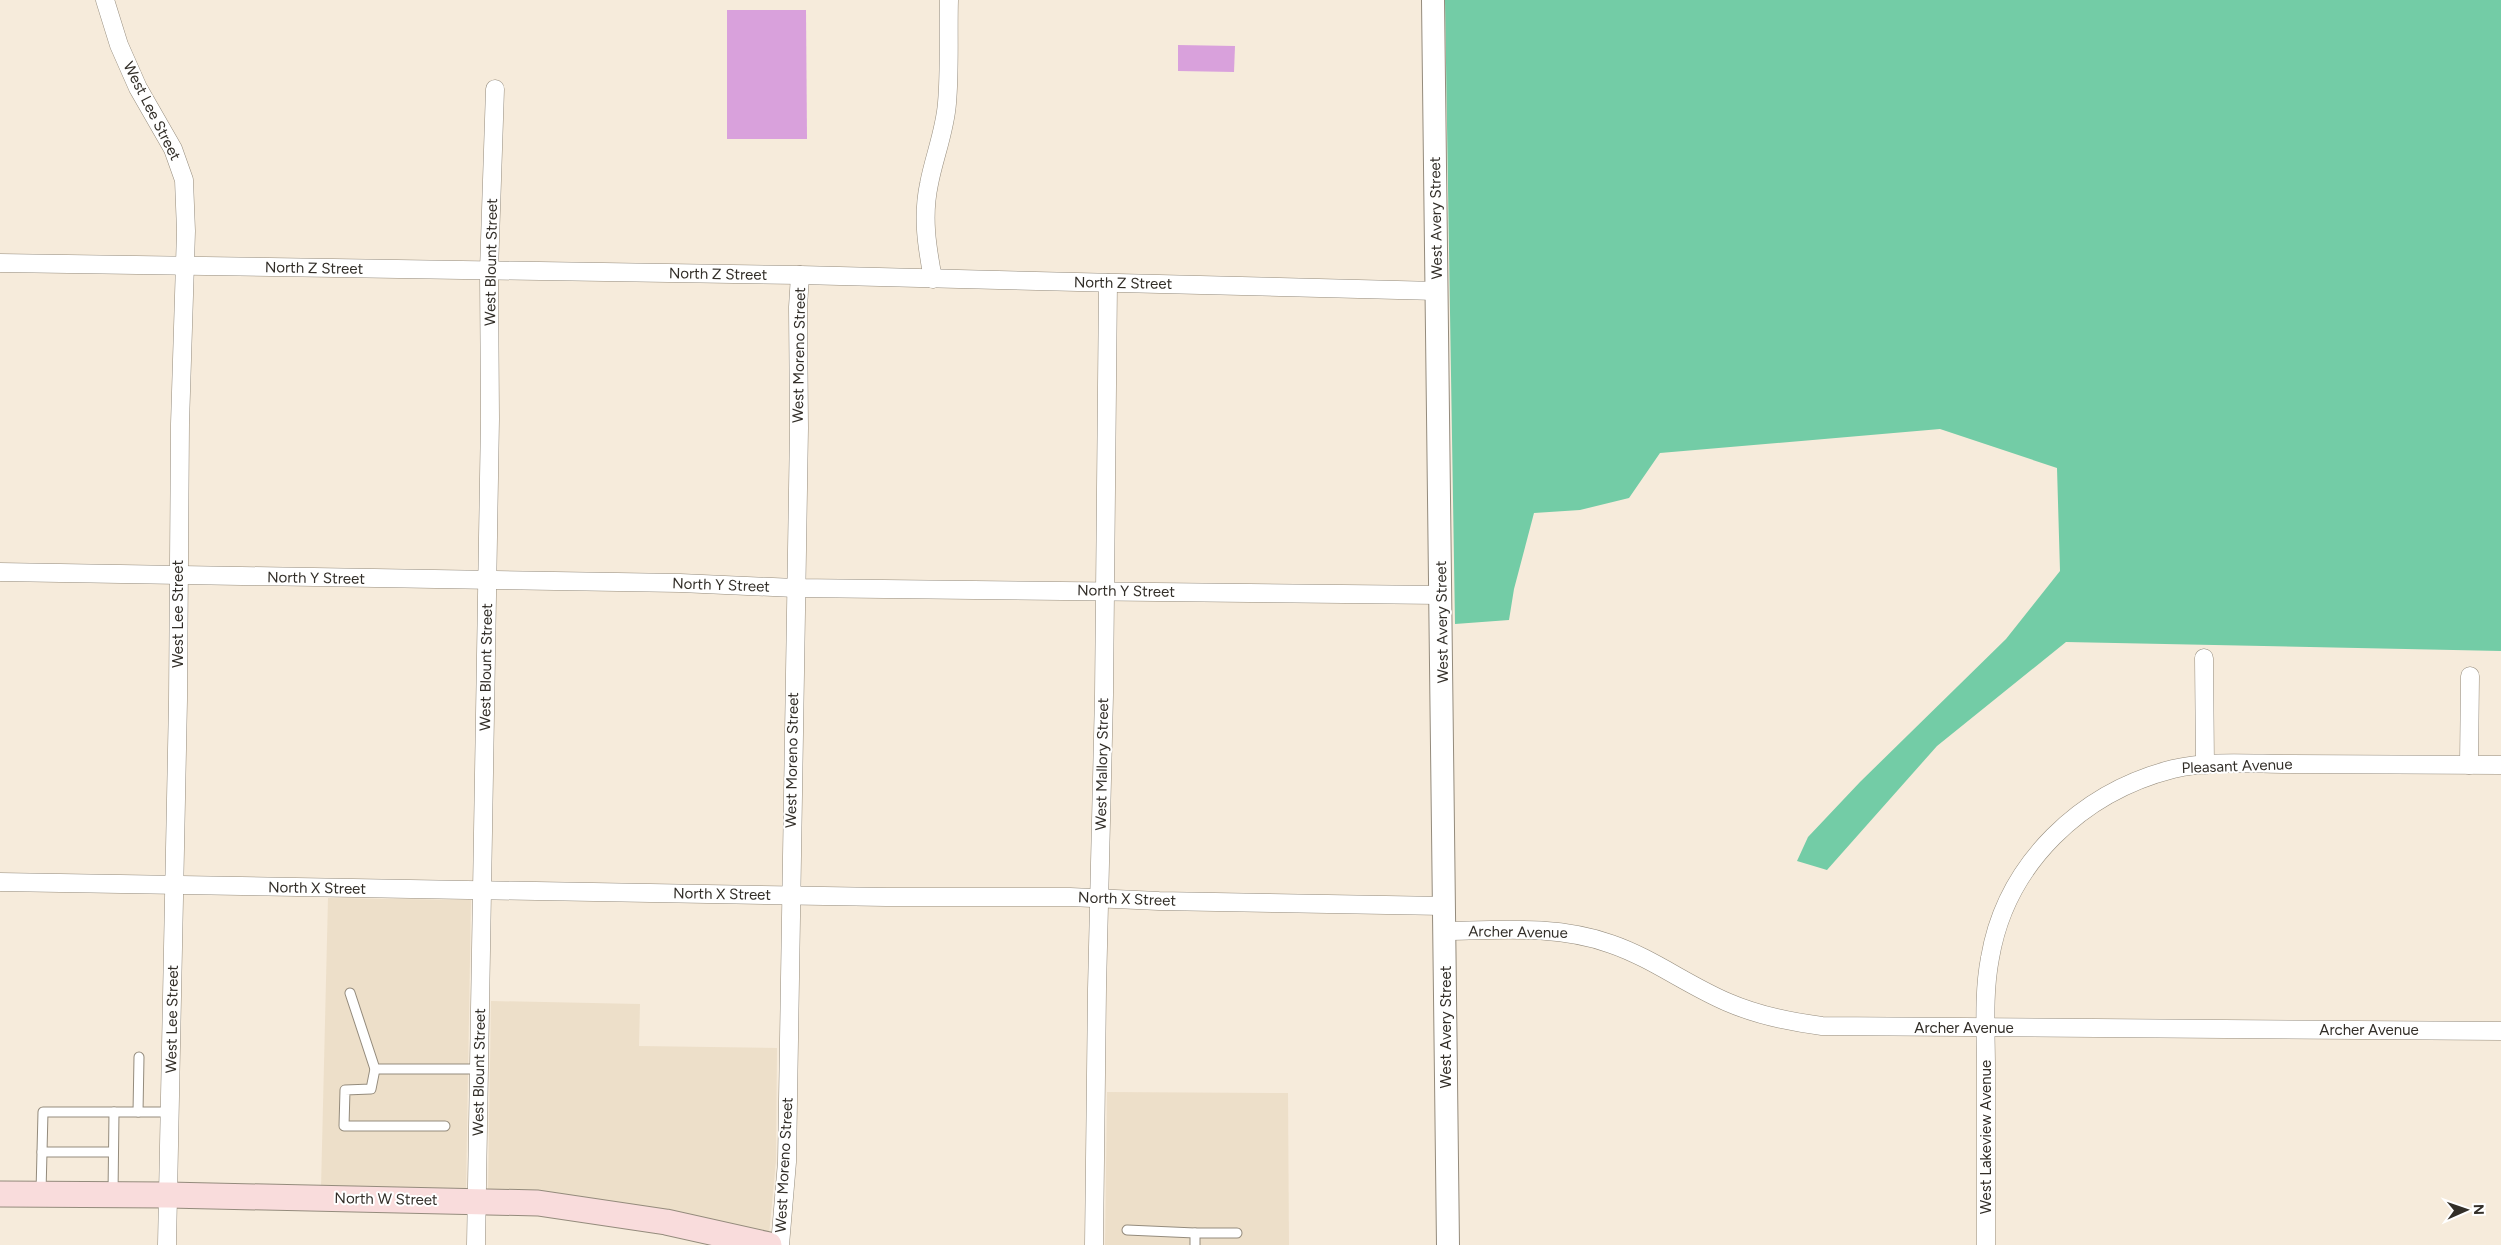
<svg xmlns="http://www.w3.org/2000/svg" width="2501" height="1245" viewBox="0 0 2501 1245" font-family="Figtree,sans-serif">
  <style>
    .built { fill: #eddfc9 }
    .forest { fill: #73cca6 }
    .building { fill: #d9a1dc }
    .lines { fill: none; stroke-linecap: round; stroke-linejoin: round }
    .service-casing { stroke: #948b7c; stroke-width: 11 }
    .minor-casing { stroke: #948b7c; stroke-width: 19 }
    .tertiary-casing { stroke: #948b7c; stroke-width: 24 }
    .secondary-casing { stroke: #948b7c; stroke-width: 27 }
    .service { stroke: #fff; stroke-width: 9 }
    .minor { stroke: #fff; stroke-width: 18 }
    .tertiary { stroke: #fff; stroke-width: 22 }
    .secondary { stroke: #f9dcdc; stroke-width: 25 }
    .labels { text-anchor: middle; stroke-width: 4; stroke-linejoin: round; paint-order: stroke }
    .street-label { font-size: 15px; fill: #322e28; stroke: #fff }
  </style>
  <rect width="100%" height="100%" fill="#f6ebdb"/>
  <g class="built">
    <path d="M328 898 471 900 466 1191 321 1188Z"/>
    <path d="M491 1001 640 1004 639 1046 777 1048 776 1161 769 1235 488 1192Z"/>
    <path d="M1107 1092 1288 1093 1289 1245H1105Z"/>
  </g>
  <path class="forest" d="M1445 0H2501V651L2066 642 1937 746 1827 870 1797 861 1808 837 1860 782 2006 639 2060 571 2057 468 1940 429 1660 453 1629 498 1580 510 1534 513 1514 589 1509 620 1455 624Z"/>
  <g class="building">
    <path d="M727 10H806L807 139H727Z"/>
    <path d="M1178 45 1235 46 1234 72 1178 71Z"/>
  </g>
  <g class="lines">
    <g class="service-casing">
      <g id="service">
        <path d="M350 993 375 1069H479"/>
        <path d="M375 1069 371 1089 345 1090 344 1126H445"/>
        <path d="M138 1112 139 1057"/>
        <path d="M42 1152H113"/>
        <path d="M41 1192 43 1112H170"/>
        <path d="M113 1194 114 1112"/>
        <path d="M1127 1230 1195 1233"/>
        <path d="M1195 1245V1233H1237"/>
      </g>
    </g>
    <g class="minor-casing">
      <g id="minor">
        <path d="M105 0 119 45 138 88 173 149 184 180 186 231 180 424 178 700 167 1245"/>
        <path d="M0 263 800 275 1437 291"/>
        <path d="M933 279C927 247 922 217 929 184 934 157 945 131 947 103 950 69 948 34 949 0"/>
        <path d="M0 572 680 583 795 588 1441 595"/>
        <path d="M2204 658 2205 765"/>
        <path d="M2469 765 2470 676"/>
        <path d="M0 882 886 897H1070L1159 901 1444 906"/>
        <path d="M1445 931C1501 930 1558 925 1611 944 1652 958 1687 985 1727 1002 1757 1015 1790 1022 1822 1026L2501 1031"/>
        <path d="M476 1245 490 419 489 271 495 89"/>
        <path d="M780 1245 787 1162 799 428 798 307 800 275"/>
        <path d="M1094 1245 1097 989 1104 695 1108 283"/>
        <path d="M1986 1245C1986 1187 1986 1128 1986 1070 1986 1033 1983 994 1990 958 2006 863 2082 792 2173 769 2210 760 2252 764 2290 764 2360 764 2431 765 2501 765"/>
      </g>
    </g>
    <g class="tertiary-casing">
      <path id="tertiary" d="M1433 0 1448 1245"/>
    </g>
    <g class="secondary-casing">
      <path id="secondary" d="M0 1194 168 1195 538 1203 666 1222 769 1245"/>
    </g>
    <use href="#service" class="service"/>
    <use href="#minor" class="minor"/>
    <use href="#tertiary" class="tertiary"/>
    <use href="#secondary" class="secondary"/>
  </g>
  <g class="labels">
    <g class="street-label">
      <text transform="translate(152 111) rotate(63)" y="5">West Lee Street</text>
      <text transform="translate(1436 218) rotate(-91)" y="5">West Avery Street</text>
      <text transform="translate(491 262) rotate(-89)" y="5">West Blount Street</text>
      <text transform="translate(314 268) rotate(1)" y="5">North Z Street</text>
      <text transform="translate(718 274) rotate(1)" y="5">North Z Street</text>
      <text transform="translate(1123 283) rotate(1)" y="5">North Z Street</text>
      <text transform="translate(799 355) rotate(-89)" y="5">West Moreno Street</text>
      <text transform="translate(316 578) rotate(1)" y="5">North Y Street</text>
      <text transform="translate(721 585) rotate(2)" y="5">North Y Street</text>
      <text transform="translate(1126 591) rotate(1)" y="5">North Y Street</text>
      <text transform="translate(178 614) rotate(-90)" y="5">West Lee Street</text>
      <text transform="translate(1442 622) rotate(-91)" y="5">West Avery Street</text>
      <text transform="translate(486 667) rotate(-89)" y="5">West Blount Street</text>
      <text transform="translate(792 760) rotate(-89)" y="5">West Moreno Street</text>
      <text transform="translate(1102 764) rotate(-89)" y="5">West Mallory Street</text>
      <text transform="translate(2237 766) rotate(-2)" y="5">Pleasant Avenue</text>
      <text transform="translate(317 888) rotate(1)" y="5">North X Street</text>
      <text transform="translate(722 894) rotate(1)" y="5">North X Street</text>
      <text transform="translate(1127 899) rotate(2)" y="5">North X Street</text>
      <text transform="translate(1518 932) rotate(1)" y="5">Archer Avenue</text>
      <text transform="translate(172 1019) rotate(-89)" y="5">West Lee Street</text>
      <text transform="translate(1446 1027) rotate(-90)" y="5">West Avery Street</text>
      <text x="1964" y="1033">Archer Avenue</text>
      <text x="2369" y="1035">Archer Avenue</text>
      <text transform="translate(479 1072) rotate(-89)" y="5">West Blount Street</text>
      <text transform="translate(1986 1137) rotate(-90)" y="5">West Lakeview Avenue</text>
      <text transform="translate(784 1165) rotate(-87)" y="5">West Moreno Street</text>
      <text transform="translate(386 1199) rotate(1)" y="5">North W Street</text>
    </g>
  </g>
  <g transform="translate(2466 1210) rotate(88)" stroke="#ffffff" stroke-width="4" paint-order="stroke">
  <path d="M0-4L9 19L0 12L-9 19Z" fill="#322e28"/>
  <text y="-8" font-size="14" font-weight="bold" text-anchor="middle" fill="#322e28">N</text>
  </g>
</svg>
